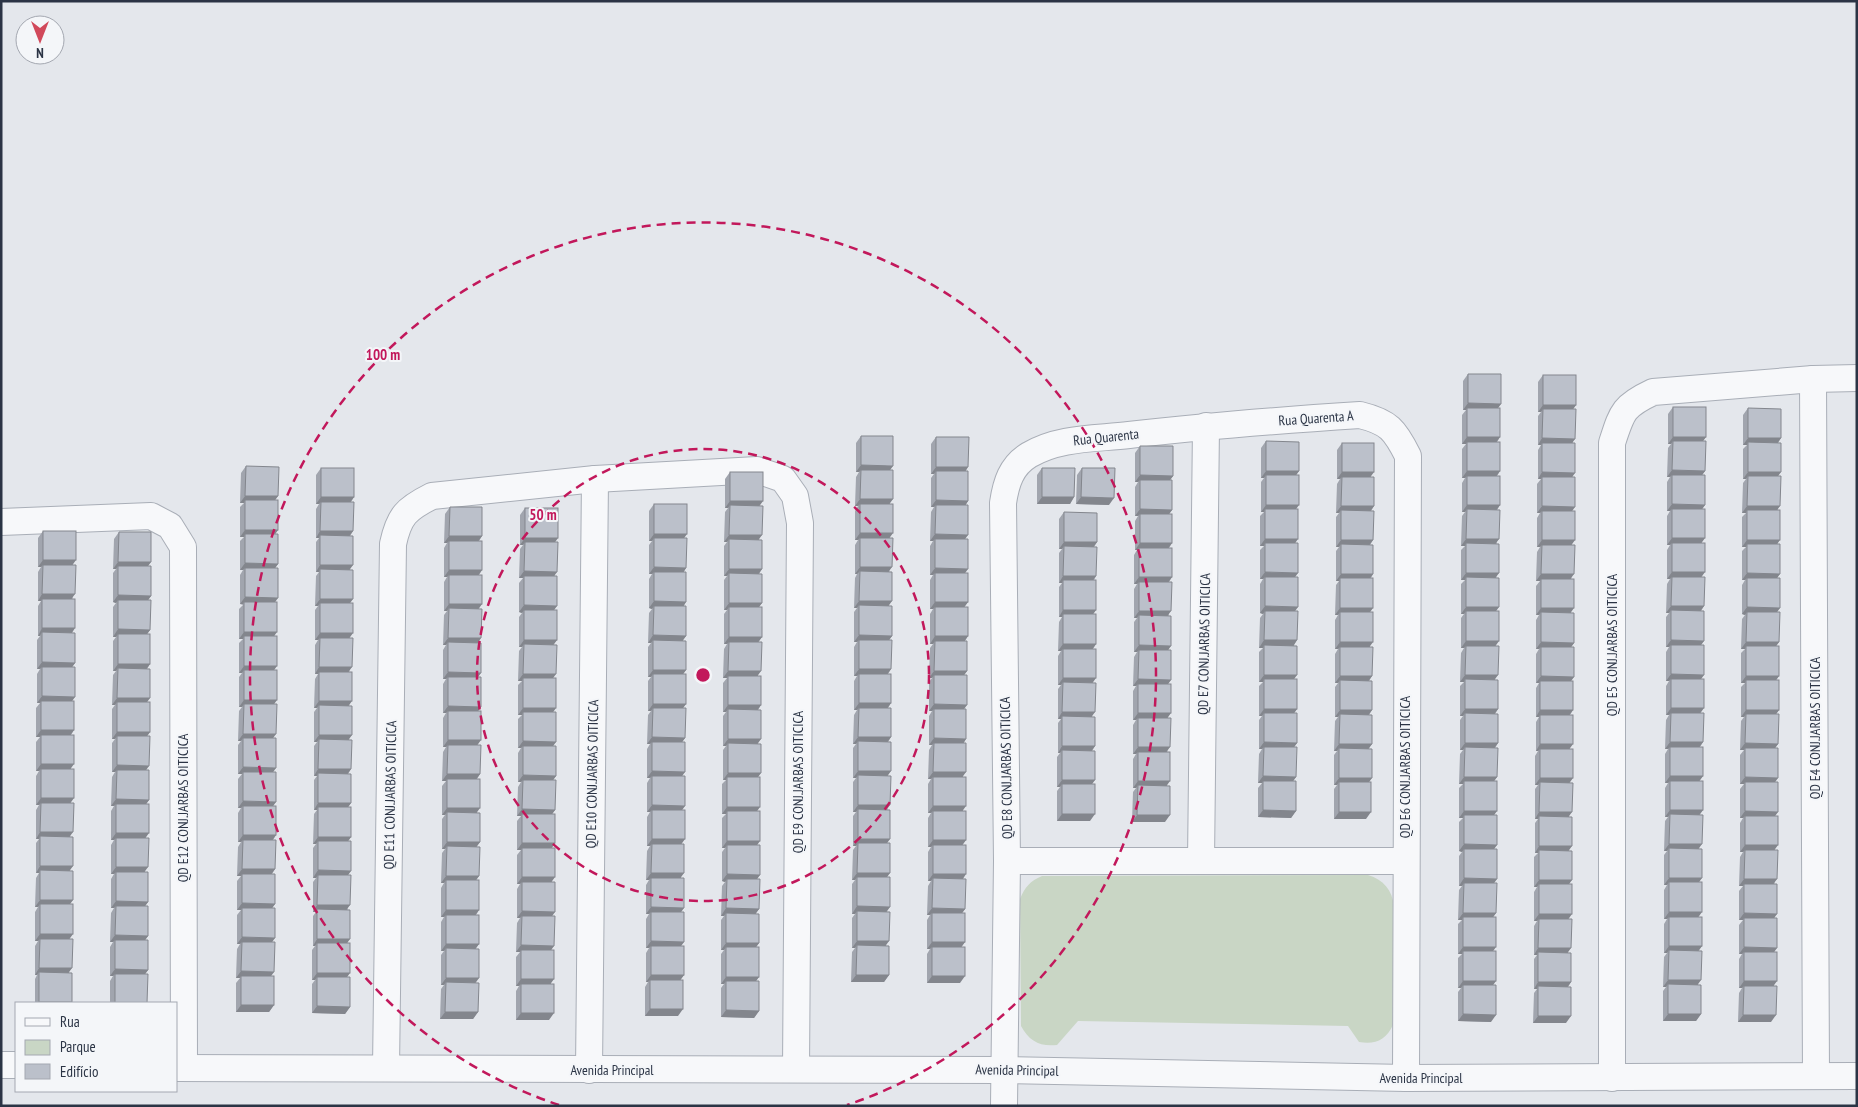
<svg xmlns="http://www.w3.org/2000/svg" width="1858" height="1107" viewBox="0 0 1858 1107" font-family="'PT Sans Narrow',sans-serif">
  <style>
    .green { fill: #c9d6c5 }
    .lines { fill: none; stroke-linecap: round; stroke-linejoin: round }
    .street-casing { stroke: #a9aeb7; stroke-width: 28 }
    .street { stroke: #f7f8fa; stroke-width: 26 }
    .wall { fill: #a1a5ae }
    .shaded-wall { fill: #83868d }
    .building { fill: #bbc0ca; stroke: #83868d }
    .ring { fill: none; stroke: #c2185b; stroke-width: 2.5; stroke-dasharray: 9 6 }
    .labels { text-anchor: middle; stroke-width: 4; stroke-linejoin: round; paint-order: stroke }
    .street-label { font-size: 14px; fill: #2b3445; stroke: #f4f6f9 }
    .centre { fill: #c2185b; stroke: #f4f6f9; stroke-width: 2.5 }
    .ring-label { font-size: 15px; text-anchor: middle; font-weight: bold; fill: #c2185b; stroke: #f4f6f9; stroke-width: 4; stroke-linejoin: round; paint-order: stroke }
  </style>
  <rect width="100%" height="100%" fill="#e4e7ec"/>
  <path class="green" d="M1368 875C1384 880 1392 890 1394 906L1393 1025C1386 1040 1375 1045 1359 1042L1348 1026 1078 1021 1057 1045C1040 1047 1029 1041 1021 1026L1020 899C1025 887 1030 881 1042 876Z"/>
  <g class="lines">
    <g class="street-casing">
      <g id="street">
        <path d="M1813 379 1816 1076"/>
        <path d="M1 522 151 516 170 526 183 547 184 1068"/>
        <path d="M1007 861H1405"/>
        <path d="M1201 861 1206 426"/>
        <path d="M1 1065H16"/>
        <path d="M176 1068 1004 1070 1406 1078 1857 1076"/>
        <path d="M386 1068 393 544C399 516 406 509 432 496L595 479 757 470 783 479 795 496 800 523 796 1069"/>
        <path d="M589 1070 595 479"/>
        <path d="M1612 1078V443C1622 412 1623 406 1653 392L1813 379 1857 378"/>
        <path d="M1004 1106 1007 861 1003 503C1006 483 1011 466 1029 455 1059 437 1096 439 1129 435 1206 426 1283 420 1360 415 1389 422 1395 430 1408 456L1406 1078"/>
      </g>
    </g>
    <use href="#street" class="street"/>
  </g>
  <g class="wall">
    <path d="M1468 374 1498 408 1500 437 1497 442 1500 471 1497 476 1500 505 1497 510 1495 680 1498 709 1495 714 1498 743 1495 748 1497 777 1494 781V883L1496 913 1493 917V985L1491 1022 1458 1021V992L1461 988H1458V958L1462 954H1458V924L1462 920H1458L1459 890 1462 886H1459V856L1462 852 1459 851V822L1463 818H1459V788L1463 784H1459L1460 754 1463 750H1460V720L1463 716H1460V686L1464 682H1460L1461 653 1464 648H1461V618L1464 614H1461V584L1465 580H1461V550L1465 546H1461L1462 516 1465 512H1462V483L1465 478H1462V449L1466 444H1462V415L1466 410H1463V381Z"/>
    <path d="M1543 375 1576 405 1573 409 1571 613 1574 643 1571 647V681L1573 710 1570 715 1569 817 1568 953 1571 982 1568 987 1566 1023H1533L1534 993 1537 989H1534V959L1537 955H1534V926L1537 921H1534V892L1537 887H1534V857L1538 853H1535V823L1538 819H1535V789L1538 785H1535V756L1538 751H1536V722L1539 717H1536V688L1539 683H1536V654L1539 649H1536V620L1539 615H1536V586L1540 581H1536L1537 552 1540 547H1537V518L1540 513H1537V484L1541 479H1538V450L1541 445H1538V416L1541 412H1538V382Z"/>
    <path d="M1673 407 1706 437 1702 441 1705 471 1702 475 1705 505 1702 509 1701 577 1704 606 1701 611 1700 713 1703 742 1700 747 1703 776 1699 781 1703 810 1699 815 1698 917 1702 946 1698 951V985L1701 1014 1696 1021H1663V991L1666 987H1663L1664 957 1667 953H1664V924L1667 919H1664V890L1667 885H1664V855L1667 851H1664L1665 821 1668 817H1665V788L1668 783H1665V754L1668 749H1665L1666 720 1669 715H1666V686L1669 681H1666V652L1669 647H1666V617L1669 613H1666L1667 584 1670 579H1667V550L1670 545H1667V516L1670 511H1667V482L1670 477H1667L1668 448 1671 444H1668V414Z"/>
    <path d="M1748 408 1781 438 1778 443 1777 612 1779 642 1776 646 1779 676 1776 680 1779 710 1776 714 1778 744 1775 748 1774 986 1771 1022H1738L1739 993 1742 988H1739V959L1742 954H1739V925L1743 920H1739V891L1743 886H1739L1740 857 1743 852H1740V823L1743 818H1740V789L1744 784H1740V755L1744 750H1740L1741 721 1744 717H1741V687L1745 683H1741V653L1745 649H1741L1742 619 1745 615 1742 614V585L1745 580H1742V551L1746 547H1742V517L1746 513H1742L1743 483 1746 479H1743V449L1747 445H1743V415Z"/>
    <path d="M861 436 890 470 889 606 892 636 889 640 891 669 888 674 891 703 888 708 891 737 888 742 886 946 889 975 884 982H851L852 952 855 948H852V918L855 914H852V884L855 880H852L853 850 856 846H853V816L856 812H853V782L856 778H853V748L856 744H853L854 715 857 710H854V681L857 676H854V647L857 642H854V612L857 608H854L855 578 857 574H855V545L858 540H855V511L858 506H855L856 477 859 472H856V443Z"/>
    <path d="M936 437 965 471 968 501 965 505V573L968 602 964 607 968 636 964 641 967 671 964 675 963 709V811L966 840 962 845V879L965 909 962 913 965 942 961 947 960 983H927V954L930 949H927V920L930 915H927L928 886 931 881H928V852L931 847H928V818L931 813H928V784L931 779H928L929 750 932 745H929V716L932 711H929V682L932 678H929L930 648 933 644H930V614L933 609H930V580L933 575H930V546L933 541H930L931 512 934 507H931V478L934 474H931V444Z"/>
    <path d="M1266 441 1299 471 1296 475 1295 577V611L1297 640 1294 645V679L1297 709 1294 713 1297 743 1294 747 1296 777 1293 781 1296 811 1291 818 1258 817V788L1262 783H1258L1259 754 1262 749H1259V720L1262 716H1259V686L1263 682H1259V652L1263 648H1259L1260 618 1263 614 1260 613V584L1263 579H1260V550L1264 546H1260V516L1264 512H1261V482L1264 478H1261V448Z"/>
    <path d="M1342 443 1371 477 1374 506 1371 511 1373 540 1370 545 1373 574 1371 578 1370 612V647L1372 676 1369 681 1372 710 1369 715 1372 744 1368 749 1369 782 1366 819H1334V789L1337 785H1334V755L1337 751H1334L1335 721 1338 717H1335V687L1338 683H1335V654L1338 649H1335V620L1338 615H1335L1336 585 1339 581H1336V551L1339 547H1336V517L1339 513H1336L1337 484 1340 479H1337V450Z"/>
    <path d="M1140 446 1173 476 1170 480 1172 510 1169 514 1172 543 1169 548 1172 577 1169 582 1167 786 1165 822H1132L1133 792 1136 788H1133V759L1136 754H1133V725L1136 720H1133V691L1136 686H1133L1134 657 1137 652H1134V622L1137 618H1134V589L1137 584H1134V555L1137 550H1135V521L1138 516H1135V487L1138 482H1135V453Z"/>
    <path d="M246 466 278 496 275 500 278 530 275 534 278 564 275 568 273 738V806L276 835 273 840 275 869 272 874 275 904 272 908 271 976 274 1005 269 1012H236V983L240 978H236L237 949 240 944H237V915L241 910H237V881L241 876H237L238 847 241 842H238V813L241 808H238V779L242 774H238V745L241 741H238L239 711 242 707H239V677L242 673H239V643L243 639H239V609L243 605 240 604V575L243 570H240V541L244 537H240V507L244 503H240L241 473Z"/>
    <path d="M321 468 354 497 351 502 353 531 350 536 349 740 351 769 348 774 351 803 348 807 351 837 348 841 347 977 350 1007 345 1014 312 1013V984L315 980H312V950L315 946H313V916L316 912H313V882L316 878H313V848L316 844H313L314 814 317 810H314V780L317 776H314V746L317 742H314V712L317 708H314L315 679 318 674H315V645L318 640H315V610L318 606H315L316 576 319 572H316V542L319 538H316V509L319 504H316V475Z"/>
    <path d="M1042 468 1074 497 1070 504H1037V475Z"/>
    <path d="M1082 468 1109 505 1076 504 1077 475Z"/>
    <path d="M730 472 759 506V540L762 569 759 574 762 603 758 607 762 637 758 642V676L761 705 758 710 756 879 759 909 756 913 759 943 756 947 759 977 755 981 759 1011 754 1018 721 1017V988L724 984H721V954L724 950H721V920L724 916H721L722 886 725 882 722 881V852L725 848H722V818L726 814H722V784L726 780H723V750L726 746H723V716L726 712H723V683L727 678H723L724 649 727 644H724V614L727 610H724V580L727 576H724V546L727 542H724L725 512 728 508H725V479Z"/>
    <path d="M654 504 684 538 686 568 683 572V606L686 636 683 640 686 670 683 674 686 704 682 708 685 738 682 742 681 878 680 946 684 975 680 980 678 1016H645V987L648 982H646V953L649 948H646V919L649 914H646V885L649 880H646L647 851 650 846H647V817L650 812H647V783L650 778H647V749L650 744H647L648 715 651 711H648V681L651 677H648V647L651 643H648L649 613 652 609 649 608V579L652 574H649V545L652 541H649V511Z"/>
    <path d="M450 507 482 536 479 541 482 570 479 575 482 604 478 609V677L481 707 478 711 477 745 480 774 477 779V813L480 842 476 847 479 876 476 880 479 910 476 915 479 944 475 949V983L478 1012 473 1019H440L441 989 444 985H441V955L444 951H441V922L444 917H441V888L444 883H441L442 853 445 849H442V819L445 815H442V786L446 781H442L443 752 446 747H443V718L446 713H443V684L446 679H443V650L446 645H443L444 615 447 611H444V582L447 577H444V548L447 543H444L445 514Z"/>
    <path d="M525 508 555 542 554 610 557 640 553 644V746L556 776 553 780 555 810 552 814 555 843 552 848 551 984 549 1020H516V991L519 986H516V957L520 952H516L517 923 520 918H517V889L520 884H517V855L521 850H517V821L521 816H517L518 787 521 782H518V753L521 748H518V719L522 715H518V685L522 681H518L519 651 522 647H519V617L522 613 519 612V583L523 578H519L520 549 523 545H520V515Z"/>
    <path d="M1064 512 1097 542 1094 547 1096 576 1094 580 1096 610 1093 614 1096 644 1093 649 1092 717 1095 746 1092 751V784L1090 821H1057V791L1060 787H1057V757L1060 753H1058V723L1061 719H1058V689L1061 685H1058V656L1061 651H1058L1059 622 1062 617H1059V587L1062 583H1059V553L1062 549H1059V519Z"/>
    <path d="M43 531 73 565 72 633 75 663 72 667V701L74 730 71 735 69 973 72 1003H35V979L37 975H35V946L38 941H35V912L38 907H35L36 878 39 873H36V843L39 839H36V810L39 805H36V776L39 771H36V742L40 737H36V708L40 703H37V674L40 669H37V640L40 636H38V606L41 601H38V572L41 567H38V538Z"/>
    <path d="M119 532 148 566 151 596 148 600 150 630 147 634 150 664 147 669V702L150 732 147 736 146 770 149 800 146 804 145 872 148 902 145 906 148 936 145 940 148 970 145 974 147 1003H110V981L113 976H110V947L113 942H110L111 913 114 908H111V879L114 874H111V845L114 840H111V811L114 806H111L112 777 115 772H112V743L115 739H112V709L115 705H112L113 675 116 671H113V641L116 637H113V607L116 603 113 602V573L116 569H113L114 539Z"/>
  </g>
  <g class="shaded-wall">
    <path d="M1468 403 1501 404 1496 411 1467 408 1466 410H1463Z"/>
    <path d="M1543 405H1576L1571 412 1543 409 1541 412H1538Z"/>
    <path d="M1467 437H1500L1495 444 1467 442 1466 444H1462Z"/>
    <path d="M1673 437H1706L1701 444 1673 441 1671 444H1668Z"/>
    <path d="M1542 438 1575 439 1570 446 1542 443 1541 445H1538Z"/>
    <path d="M1748 438H1781L1776 445 1748 442 1747 445H1743Z"/>
    <path d="M861 465 893 466 888 473 861 470 859 472H856Z"/>
    <path d="M936 467H968L964 474 936 471 934 474H931Z"/>
    <path d="M1672 470 1705 471 1700 478 1672 475 1670 477H1667Z"/>
    <path d="M1266 471H1299L1294 478 1266 475 1264 478H1261Z"/>
    <path d="M1467 471H1500L1495 478 1467 476 1465 478H1462Z"/>
    <path d="M1342 472H1374L1369 479 1342 477 1340 479H1337Z"/>
    <path d="M1542 472 1575 473 1570 480 1542 477 1541 479H1538Z"/>
    <path d="M1748 472H1781L1776 479 1748 476 1746 479H1743Z"/>
    <path d="M1140 475 1173 476 1168 483 1140 480 1138 482H1135Z"/>
    <path d="M245 496H278L273 503 245 500 244 503H240Z"/>
    <path d="M321 497H354L349 504 321 502 319 504H316Z"/>
    <path d="M1042 497H1074L1070 504H1037Z"/>
    <path d="M1081 497 1114 498 1109 505 1076 504Z"/>
    <path d="M860 499H893L888 506 860 504 858 506H855Z"/>
    <path d="M936 500 968 501 964 508 936 505 934 507H931Z"/>
    <path d="M730 501H763L758 508 730 505 728 508H725Z"/>
    <path d="M1672 504 1705 505 1700 512 1672 509 1670 511H1667Z"/>
    <path d="M1266 505H1299L1294 512 1265 509 1264 512H1261Z"/>
    <path d="M1467 505H1500L1495 512 1467 509 1465 512H1462Z"/>
    <path d="M1341 506H1374L1369 513 1341 510 1339 513H1336Z"/>
    <path d="M1542 506 1575 507 1570 514 1542 511 1540 513H1537Z"/>
    <path d="M1747 506H1780L1775 513 1747 510 1746 513H1742Z"/>
    <path d="M1140 509 1172 510 1167 517 1140 514 1138 516H1135Z"/>
    <path d="M245 530H278L273 537 245 534 244 537H240Z"/>
    <path d="M320 531H353L348 538 320 535 319 538H316Z"/>
    <path d="M860 533H893L888 540 860 538 858 540H855Z"/>
    <path d="M654 534H687L682 541 654 538 652 541H649Z"/>
    <path d="M935 534 968 535 963 542 935 539 933 541H930Z"/>
    <path d="M729 535H762L757 542 729 539 727 542H724Z"/>
    <path d="M449 536H482L477 543 449 541 447 543H444Z"/>
    <path d="M525 538H558L553 545 525 542 523 545H520Z"/>
    <path d="M1672 538H1705L1700 545 1672 543 1670 545H1667Z"/>
    <path d="M1265 539H1298L1293 546 1265 543 1264 546H1260Z"/>
    <path d="M1466 539H1499L1494 546 1466 543 1465 546H1461Z"/>
    <path d="M1341 540H1373L1368 547 1341 544 1339 547H1336Z"/>
    <path d="M1542 540H1575L1570 547 1542 545 1540 547H1537Z"/>
    <path d="M1747 540H1780L1775 547 1747 544 1746 547H1742Z"/>
    <path d="M1064 542H1097L1092 549 1064 546 1062 549H1059Z"/>
    <path d="M1140 543H1172L1167 550 1139 548 1137 550H1135Z"/>
    <path d="M43 560H76L71 567 43 565 41 567H38Z"/>
    <path d="M118 562H151L146 569 118 566 116 569H113Z"/>
    <path d="M245 563 278 564 273 571 245 568 243 570H240Z"/>
    <path d="M320 565H353L348 572 320 569 319 572H316Z"/>
    <path d="M654 567 686 568 682 575 654 572 652 574H649Z"/>
    <path d="M860 567H892L887 574 860 571 857 574H855Z"/>
    <path d="M935 568 968 569 963 576 935 573 933 575H930Z"/>
    <path d="M729 569H762L757 576 729 573 727 576H724Z"/>
    <path d="M449 570H482L477 577 449 575 447 577H444Z"/>
    <path d="M524 571 557 572 552 579 524 576 523 578H519Z"/>
    <path d="M1265 572 1298 573 1293 580 1265 577 1263 579H1260Z"/>
    <path d="M1672 572H1705L1700 579 1672 577 1670 579H1667Z"/>
    <path d="M1466 573H1499L1494 580 1466 577 1465 580H1461Z"/>
    <path d="M1747 573 1780 574 1775 581 1747 578 1745 580H1742Z"/>
    <path d="M1341 574H1373L1368 581 1340 578 1339 581H1336Z"/>
    <path d="M1541 574H1574L1569 581 1541 579 1540 581H1536Z"/>
    <path d="M1063 576H1096L1091 583 1063 580 1062 583H1059Z"/>
    <path d="M1139 577H1172L1167 584 1139 582 1137 584H1134Z"/>
    <path d="M42 594H75L70 601 42 599 41 601H38Z"/>
    <path d="M118 595 151 596 146 603 118 600 116 603 113 602Z"/>
    <path d="M245 597 278 598 273 605 244 602 243 604H240Z"/>
    <path d="M320 599H353L348 606 320 603 318 606H315Z"/>
    <path d="M654 601 686 602 682 609 654 606 652 609 649 608Z"/>
    <path d="M859 601H892L887 608 859 605 857 608H854Z"/>
    <path d="M935 602H968L963 609 935 607 933 609H930Z"/>
    <path d="M729 603H762L757 610 729 607 727 610H724Z"/>
    <path d="M449 604H482L477 611 449 608 447 611H444Z"/>
    <path d="M524 605 557 606 552 613 524 610 522 613 519 612Z"/>
    <path d="M1265 606 1298 607 1293 614 1265 611 1263 614 1260 613Z"/>
    <path d="M1671 606H1704L1699 613 1671 610 1669 613H1666Z"/>
    <path d="M1466 607H1499L1494 614 1466 611 1464 614H1461Z"/>
    <path d="M1747 607 1780 608 1775 615 1747 612 1745 615 1742 614Z"/>
    <path d="M1340 608H1373L1368 615 1340 612 1338 615H1335Z"/>
    <path d="M1541 608H1574L1569 615 1541 612 1539 615H1536Z"/>
    <path d="M1063 610H1096L1091 617 1063 614 1062 617H1059Z"/>
    <path d="M1139 611H1171L1166 618 1139 615 1137 618H1134Z"/>
    <path d="M42 628H75L70 636 42 632 40 636H38Z"/>
    <path d="M118 629 150 630 145 637 118 634 116 637H113Z"/>
    <path d="M244 632H277L272 639 244 636 243 639H239Z"/>
    <path d="M320 633H353L348 640 320 638 318 640H315Z"/>
    <path d="M653 635 686 636 681 643 653 640 651 643H648Z"/>
    <path d="M859 635 892 636 887 643 859 640 857 642H854Z"/>
    <path d="M935 636H968L963 644 935 641 933 644H930Z"/>
    <path d="M729 637H762L757 644 729 642 727 644H724Z"/>
    <path d="M448 638H481L476 646 448 642 446 645H443Z"/>
    <path d="M524 640H557L552 647 524 644 522 647H519Z"/>
    <path d="M1264 640H1297L1292 648 1264 645 1263 648H1259Z"/>
    <path d="M1671 640 1704 641 1699 648 1671 645 1669 647H1666Z"/>
    <path d="M1466 641H1499L1494 648 1466 646 1464 648H1461Z"/>
    <path d="M1340 642H1373L1368 649 1340 647 1338 649H1335Z"/>
    <path d="M1541 642 1574 643 1569 650 1541 647 1539 649H1536Z"/>
    <path d="M1746 642H1779L1774 649 1746 646 1745 649H1741Z"/>
    <path d="M1063 644H1096L1091 651 1063 649 1061 651H1058Z"/>
    <path d="M1139 645 1171 646 1166 653 1139 650 1137 652H1134Z"/>
    <path d="M42 662 75 663 70 670 42 667 40 669H37Z"/>
    <path d="M118 664H150L145 671 118 668 116 671H113Z"/>
    <path d="M244 666H277L272 673 244 670 242 673H239Z"/>
    <path d="M319 667H352L347 674 319 672 318 674H315Z"/>
    <path d="M859 669H891L886 676 859 674 857 676H854Z"/>
    <path d="M653 670H686L681 677 653 674 651 677H648Z"/>
    <path d="M728 671H761L756 678 728 676 727 678H723Z"/>
    <path d="M934 671H967L962 678 934 675 932 678H929Z"/>
    <path d="M448 672 481 673 476 680 448 677 446 679H443Z"/>
    <path d="M523 674H556L551 681 523 678 522 681H518Z"/>
    <path d="M1671 674 1704 675 1699 682 1671 679 1669 681H1666Z"/>
    <path d="M1264 675H1297L1292 682 1264 679 1263 682H1259Z"/>
    <path d="M1465 675H1498L1493 682 1465 679 1464 682H1460Z"/>
    <path d="M1340 676H1372L1367 683 1340 680 1338 683H1335Z"/>
    <path d="M1541 676 1574 677 1569 684 1540 681 1539 683H1536Z"/>
    <path d="M1746 676H1779L1774 683 1746 680 1745 683H1741Z"/>
    <path d="M1063 678H1096L1091 685 1063 682 1061 685H1058Z"/>
    <path d="M1138 679 1171 680 1166 687 1138 684 1136 686H1133Z"/>
    <path d="M42 696 75 697 70 704 41 701 40 703H37Z"/>
    <path d="M117 698H150L145 705 117 702 115 705H112Z"/>
    <path d="M244 700H277L272 707 244 704 242 707H239Z"/>
    <path d="M319 701H352L347 708 319 705 317 708H314Z"/>
    <path d="M859 703H891L886 710 859 708 857 710H854Z"/>
    <path d="M653 704H686L681 711 653 708 651 711H648Z"/>
    <path d="M934 704 967 705 962 712 934 709 932 711H929Z"/>
    <path d="M728 705H761L756 712 728 709 726 712H723Z"/>
    <path d="M448 706 481 707 476 714 448 711 446 713H443Z"/>
    <path d="M523 708H556L551 715 523 712 522 715H518Z"/>
    <path d="M1671 708H1704L1699 715 1671 713 1669 715H1666Z"/>
    <path d="M1264 709H1297L1292 716 1264 713 1262 716H1259Z"/>
    <path d="M1465 709H1498L1493 716 1465 713 1463 716H1460Z"/>
    <path d="M1340 710H1372L1367 717 1340 714 1338 717H1335Z"/>
    <path d="M1540 710H1573L1568 717 1540 715 1539 717H1536Z"/>
    <path d="M1746 710H1779L1774 717 1746 714 1744 717H1741Z"/>
    <path d="M1062 712H1095L1090 719 1062 716 1061 719H1058Z"/>
    <path d="M1138 713H1171L1166 720 1138 718 1136 720H1133Z"/>
    <path d="M41 730H74L69 737 41 735 40 737H36Z"/>
    <path d="M117 732H150L145 739 117 736 115 739H112Z"/>
    <path d="M243 734H276L271 741 243 738 241 741H238Z"/>
    <path d="M319 735H352L347 742 319 739 317 742H314Z"/>
    <path d="M652 737 685 738 680 745 652 742 650 744H647Z"/>
    <path d="M858 737H891L886 744 858 741 856 744H853Z"/>
    <path d="M934 738 966 739 962 746 934 743 932 745H929Z"/>
    <path d="M728 739H761L756 746 728 743 726 746H723Z"/>
    <path d="M448 740H481L476 747 448 745 446 747H443Z"/>
    <path d="M523 741 556 742 551 749 523 746 521 748H518Z"/>
    <path d="M1264 742 1297 743 1292 750 1264 747 1262 749H1259Z"/>
    <path d="M1670 742H1703L1698 749 1670 747 1668 749H1665Z"/>
    <path d="M1465 743H1498L1493 750 1465 747 1463 750H1460Z"/>
    <path d="M1745 743 1778 744 1773 751 1745 748 1744 750H1740Z"/>
    <path d="M1339 744H1372L1367 751 1339 748 1337 751H1334Z"/>
    <path d="M1540 744H1573L1568 751 1540 749 1538 751H1536Z"/>
    <path d="M1062 746H1095L1090 753 1062 750 1060 753H1058Z"/>
    <path d="M1138 747H1170L1165 754 1138 752 1136 754H1133Z"/>
    <path d="M41 764H74L69 771 41 769 39 771H36Z"/>
    <path d="M117 765 149 766 144 773 117 770 115 772H112Z"/>
    <path d="M243 767 276 768 271 775 243 772 242 774H238Z"/>
    <path d="M318 769H351L346 776 318 773 317 776H314Z"/>
    <path d="M652 771 685 772 680 779 652 776 650 778H647Z"/>
    <path d="M858 771H891L886 778 858 775 856 778H853Z"/>
    <path d="M933 772H966L961 779 933 777 931 779H928Z"/>
    <path d="M728 773H761L756 780 727 777 726 780H723Z"/>
    <path d="M447 774H480L475 781 447 779 446 781H442Z"/>
    <path d="M523 775 556 776 551 783 523 780 521 782H518Z"/>
    <path d="M1263 776 1296 777 1291 784 1263 781 1262 783H1258Z"/>
    <path d="M1670 776H1703L1698 783 1670 781 1668 783H1665Z"/>
    <path d="M1464 777H1497L1492 784 1464 781 1463 784H1459Z"/>
    <path d="M1745 777 1778 778 1773 785 1745 782 1744 784H1740Z"/>
    <path d="M1339 778H1372L1367 785 1339 782 1337 785H1334Z"/>
    <path d="M1540 778H1573L1568 785 1540 782 1538 785H1535Z"/>
    <path d="M1062 780H1095L1090 787 1062 784 1060 787H1057Z"/>
    <path d="M1138 781H1170L1165 788 1138 785 1136 788H1133Z"/>
    <path d="M41 798H74L69 805 41 803 39 805H36Z"/>
    <path d="M116 799 149 800 144 807 116 804 114 806H111Z"/>
    <path d="M243 801 276 802 271 809 243 806 241 808H238Z"/>
    <path d="M318 803H351L346 810 318 807 317 810H314Z"/>
    <path d="M652 805 685 806 680 813 652 810 650 812H647Z"/>
    <path d="M858 805H890L885 812 858 809 856 812H853Z"/>
    <path d="M933 806H966L961 813 933 811 931 813H928Z"/>
    <path d="M727 807H760L755 814 727 811 726 814H722Z"/>
    <path d="M447 808H480L475 815 447 812 445 815H442Z"/>
    <path d="M522 809 555 810 550 817 522 814 521 816H517Z"/>
    <path d="M1263 810 1296 811 1291 818 1258 817Z"/>
    <path d="M1670 810H1703L1698 817 1670 814 1668 817H1665Z"/>
    <path d="M1464 811H1497L1492 818 1464 815 1463 818H1459Z"/>
    <path d="M1745 811 1778 812 1773 819 1745 816 1743 818H1740Z"/>
    <path d="M1339 812H1371L1366 819H1334Z"/>
    <path d="M1539 812H1572L1567 819 1539 816 1538 819H1535Z"/>
    <path d="M1062 814H1095L1090 821H1057Z"/>
    <path d="M1137 815H1170L1165 822H1132Z"/>
    <path d="M40 832H73L68 839 40 836 39 839H36Z"/>
    <path d="M116 833H149L144 840 116 838 114 840H111Z"/>
    <path d="M243 835H276L271 842 243 840 241 842H238Z"/>
    <path d="M318 837H351L346 844 318 841 316 844H313Z"/>
    <path d="M652 839H685L680 846 652 844 650 846H647Z"/>
    <path d="M858 839H890L885 846 858 843 856 846H853Z"/>
    <path d="M933 840H966L961 847 933 845 931 847H928Z"/>
    <path d="M727 841H760L755 848 727 845 725 848H722Z"/>
    <path d="M447 842H480L475 849 447 846 445 849H442Z"/>
    <path d="M522 843H555L550 850 522 848 521 850H517Z"/>
    <path d="M1464 844 1497 845 1492 852 1464 849 1462 852 1459 851Z"/>
    <path d="M1669 844H1702L1697 851 1669 848 1667 851H1664Z"/>
    <path d="M1745 845H1778L1773 852 1745 850 1743 852H1740Z"/>
    <path d="M1539 846H1572L1567 853 1539 850 1538 853H1535Z"/>
    <path d="M40 866H73L68 873 40 870 39 873H36Z"/>
    <path d="M116 867H148L143 874 116 872 114 874H111Z"/>
    <path d="M242 869H275L270 876 242 874 241 876H237Z"/>
    <path d="M318 870 351 871 346 878 318 875 316 878H313Z"/>
    <path d="M651 873H684L679 880 651 878 649 880H646Z"/>
    <path d="M857 873H890L885 880 857 877 855 880H852Z"/>
    <path d="M727 874 760 875 755 882 727 879 725 882 722 881Z"/>
    <path d="M933 874H966L961 882 933 878 931 881H928Z"/>
    <path d="M446 876H479L474 883 446 880 444 883H441Z"/>
    <path d="M522 877H555L550 884 522 882 520 884H517Z"/>
    <path d="M1464 878 1497 879 1492 886 1464 883 1462 886H1459Z"/>
    <path d="M1669 878H1702L1697 885 1669 882 1667 885H1664Z"/>
    <path d="M1744 879H1777L1772 886 1744 884 1743 886H1739Z"/>
    <path d="M1539 880H1572L1567 887 1539 884 1537 887H1534Z"/>
    <path d="M40 900H73L68 907 40 904 38 907H35Z"/>
    <path d="M116 901 148 902 143 909 116 906 114 908H111Z"/>
    <path d="M242 903 275 904 270 911 242 908 241 910H237Z"/>
    <path d="M317 905H350L345 912 317 909 316 912H313Z"/>
    <path d="M857 906 890 907 885 914 857 911 855 914H852Z"/>
    <path d="M651 907 684 908 679 915 651 912 649 914H646Z"/>
    <path d="M726 908 759 909 754 916 726 913 724 916H721Z"/>
    <path d="M932 908 965 909 960 916 932 913 930 915H927Z"/>
    <path d="M446 910H479L474 917 446 915 444 917H441Z"/>
    <path d="M522 911 555 912 550 919 522 916 520 918H517Z"/>
    <path d="M1669 912H1702L1697 919 1669 917 1667 919H1664Z"/>
    <path d="M1463 913H1496L1491 920 1463 917 1462 920H1458Z"/>
    <path d="M1744 913 1777 914 1772 921 1744 918 1743 920H1739Z"/>
    <path d="M1539 914H1572L1567 921 1539 919 1537 921H1534Z"/>
    <path d="M40 934H73L68 941 40 939 38 941H35Z"/>
    <path d="M115 935 148 936 143 943 115 940 113 942H110Z"/>
    <path d="M242 937 275 938 270 945 242 942 240 944H237Z"/>
    <path d="M317 939H350L345 946 317 943 315 946H313Z"/>
    <path d="M651 941 684 942 679 949 651 946 649 948H646Z"/>
    <path d="M857 941H889L884 948 857 945 855 948H852Z"/>
    <path d="M932 942H965L960 949 932 947 930 949H927Z"/>
    <path d="M726 943H759L754 950 726 947 724 950H721Z"/>
    <path d="M446 944H479L474 951 446 948 444 951H441Z"/>
    <path d="M521 945 554 946 549 953 521 950 520 952H516Z"/>
    <path d="M1669 946H1702L1697 953 1669 950 1667 953H1664Z"/>
    <path d="M1463 947H1496L1491 954 1463 951 1462 954H1458Z"/>
    <path d="M1744 947 1777 948 1772 955 1744 952 1742 954H1739Z"/>
    <path d="M1538 948H1571L1566 955 1538 952 1537 955H1534Z"/>
    <path d="M39 968H72L67 975 39 972 37 975H35Z"/>
    <path d="M115 969 148 970 143 977 115 974 113 976H110Z"/>
    <path d="M241 971 274 972 269 979 241 976 240 978H236Z"/>
    <path d="M317 973H350L345 980 317 977 315 980H312Z"/>
    <path d="M651 975H684L679 982 650 980 648 982H646Z"/>
    <path d="M856 975H889L884 982H851Z"/>
    <path d="M932 976H965L960 983H927Z"/>
    <path d="M726 977H759L754 984 726 981 724 984H721Z"/>
    <path d="M446 978H479L474 985 446 982 444 985H441Z"/>
    <path d="M521 979H554L549 986 521 984 519 986H516Z"/>
    <path d="M1668 980H1701L1696 987 1668 984 1666 987H1663Z"/>
    <path d="M1463 981H1496L1491 988 1463 985 1461 988H1458Z"/>
    <path d="M1744 981H1777L1772 988 1744 986 1742 988H1739Z"/>
    <path d="M1538 982H1571L1566 989 1538 986 1537 989H1534Z"/>
    <path d="M39 1002H72V1003H38Z"/>
    <path d="M241 1005H274L269 1012H236Z"/>
    <path d="M317 1006 350 1007 345 1014 312 1013Z"/>
    <path d="M650 1009H683L678 1016H645Z"/>
    <path d="M726 1010 759 1011 754 1018 721 1017Z"/>
    <path d="M445 1012H478L473 1019H440Z"/>
    <path d="M521 1013H554L549 1020H516Z"/>
    <path d="M1463 1014 1496 1015 1491 1022 1458 1021Z"/>
    <path d="M1668 1014H1701L1696 1021H1663Z"/>
    <path d="M1743 1015H1776L1771 1022H1738Z"/>
    <path d="M1538 1016H1571L1566 1023H1533Z"/>
  </g>
  <g class="building">
    <path d="M1468 374H1501V404L1468 403Z"/>
    <rect x="1543" y="375" width="33" height="30"/>
    <rect x="1673" y="407" width="33" height="30"/>
    <rect x="1467" y="408" width="33" height="29"/>
    <path d="M1748 408 1781 409V438H1748Z"/>
    <path d="M1543 409H1576L1575 439 1542 438Z"/>
    <path d="M861 436H893V466L861 465Z"/>
    <path d="M936 437H969L968 467H936Z"/>
    <path d="M1266 441 1299 442V471H1266Z"/>
    <path d="M1673 441H1706L1705 471 1672 470Z"/>
    <rect x="1467" y="442" width="33" height="29"/>
    <path d="M1748 442 1781 443V472H1748Z"/>
    <rect x="1342" y="443" width="32" height="29"/>
    <path d="M1542 443H1575V473L1542 472Z"/>
    <path d="M1140 446H1173V476L1140 475Z"/>
    <path d="M246 466 279 467 278 496H245Z"/>
    <rect x="321" y="468" width="33" height="29"/>
    <path d="M1042 468H1075L1074 497H1042Z"/>
    <path d="M1082 468H1115L1114 498 1081 497Z"/>
    <path d="M861 470H893V499H860Z"/>
    <path d="M936 471H968V501L936 500Z"/>
    <rect x="730" y="472" width="33" height="29"/>
    <rect x="1266" y="475" width="33" height="30"/>
    <path d="M1672 475H1705V505L1672 504Z"/>
    <rect x="1467" y="476" width="33" height="29"/>
    <path d="M1748 476H1781L1780 506H1747Z"/>
    <path d="M1342 477H1374V506H1341Z"/>
    <path d="M1542 477H1575V507L1542 506Z"/>
    <path d="M1140 480H1172V510L1140 509Z"/>
    <rect x="245" y="500" width="33" height="30"/>
    <path d="M321 502H354L353 531H320Z"/>
    <rect x="654" y="504" width="33" height="30"/>
    <rect x="860" y="504" width="33" height="29"/>
    <path d="M730 505 763 506 762 535H729Z"/>
    <path d="M936 505H968V535L935 534Z"/>
    <path d="M450 507H482V536H449Z"/>
    <rect x="525" y="508" width="33" height="30"/>
    <rect x="1265" y="509" width="33" height="30"/>
    <path d="M1467 509 1500 510 1499 539H1466Z"/>
    <rect x="1672" y="509" width="33" height="29"/>
    <path d="M1341 510 1374 511 1373 540H1341Z"/>
    <rect x="1747" y="510" width="33" height="30"/>
    <rect x="1542" y="511" width="33" height="29"/>
    <path d="M1064 512 1097 513V542H1064Z"/>
    <rect x="1140" y="514" width="32" height="29"/>
    <rect x="43" y="531" width="33" height="29"/>
    <path d="M119 532H151V562H118Z"/>
    <path d="M245 534H278V564L245 563Z"/>
    <path d="M320 535 353 536V565H320Z"/>
    <path d="M654 538H687L686 568 654 567Z"/>
    <path d="M860 538H893L892 567H860Z"/>
    <path d="M729 539 762 540V569H729Z"/>
    <path d="M935 539H968V569L935 568Z"/>
    <rect x="449" y="541" width="33" height="29"/>
    <path d="M525 542H558L557 572 524 571Z"/>
    <path d="M1265 543H1298V573L1265 572Z"/>
    <path d="M1466 543 1499 544V573H1466Z"/>
    <rect x="1672" y="543" width="33" height="29"/>
    <path d="M1341 544 1373 545V574H1341Z"/>
    <path d="M1747 544H1780V574L1747 573Z"/>
    <path d="M1542 545H1575L1574 574H1541Z"/>
    <path d="M1064 546 1097 547 1096 576H1063Z"/>
    <rect x="1139" y="548" width="33" height="29"/>
    <path d="M43 565H76L75 594H42Z"/>
    <path d="M118 566H151V596L118 595Z"/>
    <path d="M245 568H278V598L245 597Z"/>
    <path d="M320 569 353 570V599H320Z"/>
    <path d="M860 571 892 572V601H859Z"/>
    <path d="M654 572H686V602L654 601Z"/>
    <path d="M729 573 762 574V603H729Z"/>
    <rect x="935" y="573" width="33" height="29"/>
    <rect x="449" y="575" width="33" height="29"/>
    <path d="M524 576H557V606L524 605Z"/>
    <path d="M1265 577H1298V607L1265 606Z"/>
    <path d="M1466 577 1499 578V607H1466Z"/>
    <path d="M1672 577H1705L1704 606H1671Z"/>
    <rect x="1340" y="578" width="33" height="30"/>
    <path d="M1747 578H1780V608L1747 607Z"/>
    <rect x="1541" y="579" width="33" height="29"/>
    <rect x="1063" y="580" width="33" height="30"/>
    <path d="M1139 582H1172L1171 611H1139Z"/>
    <rect x="42" y="599" width="33" height="29"/>
    <path d="M118 600H151L150 630 118 629Z"/>
    <rect x="244" y="602" width="33" height="30"/>
    <rect x="320" y="603" width="33" height="30"/>
    <path d="M859 605 892 606V636L859 635Z"/>
    <path d="M654 606H686V636L653 635Z"/>
    <rect x="729" y="607" width="33" height="30"/>
    <rect x="935" y="607" width="33" height="29"/>
    <path d="M449 608 482 609 481 638H448Z"/>
    <rect x="524" y="610" width="33" height="30"/>
    <path d="M1671 610 1704 611V641L1671 640Z"/>
    <path d="M1265 611H1298L1297 640H1264Z"/>
    <rect x="1466" y="611" width="33" height="30"/>
    <rect x="1340" y="612" width="33" height="30"/>
    <path d="M1541 612 1574 613V643L1541 642Z"/>
    <path d="M1747 612H1780L1779 642H1746Z"/>
    <rect x="1063" y="614" width="33" height="30"/>
    <path d="M1139 615 1171 616V646L1139 645Z"/>
    <path d="M42 632 75 633V663L42 662Z"/>
    <rect x="118" y="634" width="32" height="30"/>
    <rect x="244" y="636" width="33" height="30"/>
    <path d="M320 638H353L352 667H319Z"/>
    <path d="M653 640 686 641V670H653Z"/>
    <path d="M859 640H892L891 669H859Z"/>
    <path d="M935 641H967V671H934Z"/>
    <path d="M448 642 481 643V673L448 672Z"/>
    <path d="M729 642H762L761 671H728Z"/>
    <path d="M524 644 557 645 556 674H523Z"/>
    <path d="M1264 645 1297 646V675H1264Z"/>
    <path d="M1671 645H1704V675L1671 674Z"/>
    <path d="M1466 646H1499L1498 675H1465Z"/>
    <rect x="1746" y="646" width="33" height="30"/>
    <path d="M1340 647H1373L1372 676H1340Z"/>
    <path d="M1541 647H1574V677L1541 676Z"/>
    <rect x="1063" y="649" width="33" height="29"/>
    <path d="M1139 650H1171V680L1138 679Z"/>
    <path d="M42 667H75V697L42 696Z"/>
    <path d="M118 668 150 669V698H117Z"/>
    <rect x="244" y="670" width="33" height="30"/>
    <rect x="319" y="672" width="33" height="29"/>
    <rect x="653" y="674" width="33" height="30"/>
    <rect x="859" y="674" width="32" height="29"/>
    <path d="M934 675H967V705L934 704Z"/>
    <rect x="728" y="676" width="33" height="29"/>
    <path d="M448 677H481V707L448 706Z"/>
    <rect x="523" y="678" width="33" height="30"/>
    <rect x="1264" y="679" width="33" height="30"/>
    <path d="M1465 679 1498 680V709H1465Z"/>
    <rect x="1671" y="679" width="33" height="29"/>
    <path d="M1340 680 1372 681V710H1340Z"/>
    <rect x="1746" y="680" width="33" height="30"/>
    <rect x="1540" y="681" width="33" height="29"/>
    <path d="M1063 682 1096 683 1095 712H1062Z"/>
    <rect x="1138" y="684" width="33" height="29"/>
    <rect x="41" y="701" width="33" height="29"/>
    <rect x="117" y="702" width="33" height="30"/>
    <path d="M244 704H277L276 734H243Z"/>
    <path d="M319 705 352 706V735H319Z"/>
    <path d="M653 708H686L685 738 652 737Z"/>
    <path d="M859 708H891V737H858Z"/>
    <path d="M728 709 761 710V739H728Z"/>
    <path d="M934 709H966V739L934 738Z"/>
    <rect x="448" y="711" width="33" height="29"/>
    <path d="M523 712H556V742L523 741Z"/>
    <path d="M1264 713H1297V743L1264 742Z"/>
    <path d="M1465 713 1498 714V743H1465Z"/>
    <path d="M1671 713H1704L1703 742H1670Z"/>
    <path d="M1340 714 1372 715V744H1339Z"/>
    <path d="M1746 714H1779L1778 744 1745 743Z"/>
    <rect x="1540" y="715" width="33" height="29"/>
    <path d="M1062 716 1095 717V746H1062Z"/>
    <path d="M1138 718H1171L1170 747H1138Z"/>
    <rect x="41" y="735" width="33" height="29"/>
    <path d="M117 736H150L149 766 117 765Z"/>
    <path d="M243 738H276V768L243 767Z"/>
    <path d="M319 739 352 740 351 769H318Z"/>
    <path d="M858 741 891 742V771H858Z"/>
    <path d="M652 742H685V772L652 771Z"/>
    <path d="M728 743 761 744V773H728Z"/>
    <path d="M934 743H966V772H933Z"/>
    <path d="M448 745H481L480 774H447Z"/>
    <path d="M523 746H556V776L523 775Z"/>
    <path d="M1264 747H1297L1296 777 1263 776Z"/>
    <path d="M1465 747 1498 748 1497 777H1464Z"/>
    <rect x="1670" y="747" width="33" height="29"/>
    <path d="M1339 748 1372 749V778H1339Z"/>
    <path d="M1745 748H1778V778L1745 777Z"/>
    <rect x="1540" y="749" width="33" height="29"/>
    <path d="M1062 750 1095 751V780H1062Z"/>
    <rect x="1138" y="752" width="32" height="29"/>
    <rect x="41" y="769" width="33" height="29"/>
    <path d="M117 770H149V800L116 799Z"/>
    <path d="M243 772H276V802L243 801Z"/>
    <path d="M318 773 351 774V803H318Z"/>
    <path d="M858 775 891 776 890 805H858Z"/>
    <path d="M652 776H685V806L652 805Z"/>
    <rect x="727" y="777" width="33" height="30"/>
    <rect x="933" y="777" width="33" height="29"/>
    <rect x="447" y="779" width="33" height="29"/>
    <path d="M523 780H556L555 810 522 809Z"/>
    <path d="M1263 781H1296V811L1263 810Z"/>
    <rect x="1464" y="781" width="33" height="30"/>
    <rect x="1670" y="781" width="33" height="29"/>
    <rect x="1339" y="782" width="32" height="30"/>
    <path d="M1540 782 1573 783 1572 812H1539Z"/>
    <path d="M1745 782H1778V812L1745 811Z"/>
    <rect x="1062" y="784" width="33" height="30"/>
    <path d="M1138 785 1170 786V815H1137Z"/>
    <path d="M41 803H74L73 832H40Z"/>
    <rect x="116" y="804" width="33" height="29"/>
    <rect x="243" y="806" width="33" height="29"/>
    <rect x="318" y="807" width="33" height="30"/>
    <path d="M858 809 890 810V839H858Z"/>
    <rect x="652" y="810" width="33" height="29"/>
    <rect x="727" y="811" width="33" height="30"/>
    <rect x="933" y="811" width="33" height="29"/>
    <path d="M447 812 480 813V842H447Z"/>
    <rect x="522" y="814" width="33" height="29"/>
    <path d="M1670 814 1703 815 1702 844H1669Z"/>
    <path d="M1464 815H1497V845L1464 844Z"/>
    <path d="M1539 816 1572 817V846H1539Z"/>
    <rect x="1745" y="816" width="33" height="29"/>
    <path d="M40 836 73 837V866H40Z"/>
    <path d="M116 838H149L148 867H116Z"/>
    <path d="M243 840H276L275 869H242Z"/>
    <path d="M318 841H351V871L318 870Z"/>
    <path d="M858 843H890V873H857Z"/>
    <path d="M652 844H684V873H651Z"/>
    <path d="M727 845H760V875L727 874Z"/>
    <rect x="933" y="845" width="33" height="29"/>
    <path d="M447 846 480 847 479 876H446Z"/>
    <rect x="522" y="848" width="33" height="29"/>
    <path d="M1669 848 1702 849V878H1669Z"/>
    <path d="M1464 849H1497V879L1464 878Z"/>
    <path d="M1539 850 1572 851V880H1539Z"/>
    <path d="M1745 850H1778L1777 879H1744Z"/>
    <path d="M40 870 73 871V900H40Z"/>
    <path d="M116 872H148V902L116 901Z"/>
    <path d="M242 874H275V904L242 903Z"/>
    <path d="M318 875H351L350 905H317Z"/>
    <path d="M857 877H890V907L857 906Z"/>
    <path d="M651 878H684V908L651 907Z"/>
    <path d="M933 878 966 879 965 909 932 908Z"/>
    <path d="M727 879H760L759 909 726 908Z"/>
    <rect x="446" y="880" width="33" height="30"/>
    <path d="M522 882H555V912L522 911Z"/>
    <rect x="1669" y="882" width="33" height="30"/>
    <path d="M1464 883H1497L1496 913H1463Z"/>
    <rect x="1539" y="884" width="33" height="30"/>
    <path d="M1744 884H1777V914L1744 913Z"/>
    <rect x="40" y="904" width="33" height="30"/>
    <path d="M116 906H148V936L115 935Z"/>
    <path d="M242 908H275V938L242 937Z"/>
    <path d="M317 909 350 910V939H317Z"/>
    <path d="M857 911 890 912 889 941H857Z"/>
    <path d="M651 912H684V942L651 941Z"/>
    <path d="M726 913 759 914V943H726Z"/>
    <rect x="932" y="913" width="33" height="29"/>
    <rect x="446" y="915" width="33" height="29"/>
    <path d="M522 916H555L554 946 521 945Z"/>
    <rect x="1463" y="917" width="33" height="30"/>
    <rect x="1669" y="917" width="33" height="29"/>
    <path d="M1744 918H1777V948L1744 947Z"/>
    <path d="M1539 919H1572L1571 948H1538Z"/>
    <path d="M40 939H73L72 968H39Z"/>
    <path d="M115 940H148V970L115 969Z"/>
    <path d="M242 942H275L274 972 241 971Z"/>
    <rect x="317" y="943" width="33" height="30"/>
    <path d="M857 945 889 946V975H856Z"/>
    <rect x="651" y="946" width="33" height="29"/>
    <rect x="726" y="947" width="33" height="30"/>
    <rect x="932" y="947" width="33" height="29"/>
    <path d="M446 948 479 949V978H446Z"/>
    <rect x="521" y="950" width="33" height="29"/>
    <path d="M1669 950 1702 951 1701 980H1668Z"/>
    <rect x="1463" y="951" width="33" height="30"/>
    <path d="M1538 952 1571 953V982H1538Z"/>
    <rect x="1744" y="952" width="33" height="29"/>
    <path d="M39 972 72 973V1002H39Z"/>
    <path d="M115 974H148L147 1003H115Z"/>
    <rect x="241" y="976" width="33" height="29"/>
    <path d="M317 977H350V1007L317 1006Z"/>
    <rect x="650" y="980" width="33" height="29"/>
    <path d="M726 981H759V1011L726 1010Z"/>
    <path d="M446 982 479 983 478 1012H445Z"/>
    <rect x="521" y="984" width="33" height="29"/>
    <path d="M1668 984 1701 985V1014H1668Z"/>
    <path d="M1463 985H1496V1015L1463 1014Z"/>
    <path d="M1538 986 1571 987V1016H1538Z"/>
    <path d="M1744 986H1777L1776 1015H1743Z"/>
  </g>
  <g class="ring">
    <circle cx="703" cy="675" r="226"/>
    <path d="M559 1105A453 453 0 1 1 847 1105"/>
  </g>
  <g class="labels">
    <g class="street-label">
      <text transform="translate(1316 418) rotate(-4)" y="5">Rua Quarenta A</text>
      <text transform="translate(1106 437) rotate(-6)" y="5">Rua Quarenta</text>
      <text transform="translate(1204 644) rotate(-89)" y="5">QD E7 CONJ.JARBAS OITICICA</text>
      <text transform="translate(1612 645) rotate(-90)" y="5">QD E5 CONJ.JARBAS OITICICA</text>
      <text transform="translate(1815 728) rotate(-90)" y="5">QD E4 CONJ.JARBAS OITICICA</text>
      <text transform="translate(1405 767) rotate(-90)" y="5">QD E6 CONJ.JARBAS OITICICA</text>
      <text transform="translate(1006 768) rotate(-91)" y="5">QD E8 CONJ.JARBAS OITICICA</text>
      <text transform="translate(592 774) rotate(-89)" y="5">QD E10 CONJ.JARBAS OITICICA</text>
      <text transform="translate(798 782) rotate(-90)" y="5">QD E9 CONJ.JARBAS OITICICA</text>
      <text transform="translate(390 795) rotate(-89)" y="5">QD E11 CONJ.JARBAS OITICICA</text>
      <text transform="translate(183 808) rotate(-90)" y="5">QD E12 CONJ.JARBAS OITICICA</text>
      <text x="612" y="1075">Avenida Principal</text>
      <text transform="translate(1017 1070) rotate(1)" y="5">Avenida Principal</text>
      <text x="1421" y="1083">Avenida Principal</text>
    </g>
  </g>
  <circle cx="703" cy="675" r="8" class="centre"/>
  <g class="ring-label">
    <text x="383" y="360">100 m</text>
    <text x="543" y="520">50 m</text>
  </g>
  <rect width="1858" height="1107" fill="none" stroke="#2b3445" stroke-width="5"/>
  <rect x="15" y="1002" width="162" height="90" fill="#f4f6f9" stroke="#a4a8b1"/>
  <rect x="25" y="1018" width="25" height="8" fill="#f7f8fa" stroke="#a4a8b1"/>
  <text x="60" y="1027" font-size="15" fill="#2b3445">Rua</text>
  <rect x="25" y="1040" width="25" height="15" fill="#c9d6c5" stroke="#a4a8b1"/>
  <text x="60" y="1052" font-size="15" fill="#2b3445">Parque</text>
  <rect x="25" y="1064" width="25" height="15" fill="#bbc0ca" stroke="#a4a8b1"/>
  <text x="60" y="1077" font-size="15" fill="#2b3445">Edifício</text>
  <g transform="translate(40 40) rotate(180)"><circle r="24" fill="#f4f6f9" stroke="#a4a8b1"/>
  <path d="M0-4L9 19L0 12L-9 19Z" fill="#d1495b"/>
  <text y="-8" font-size="14" font-weight="bold" text-anchor="middle" fill="#2b3445">N</text>
  </g>
</svg>
